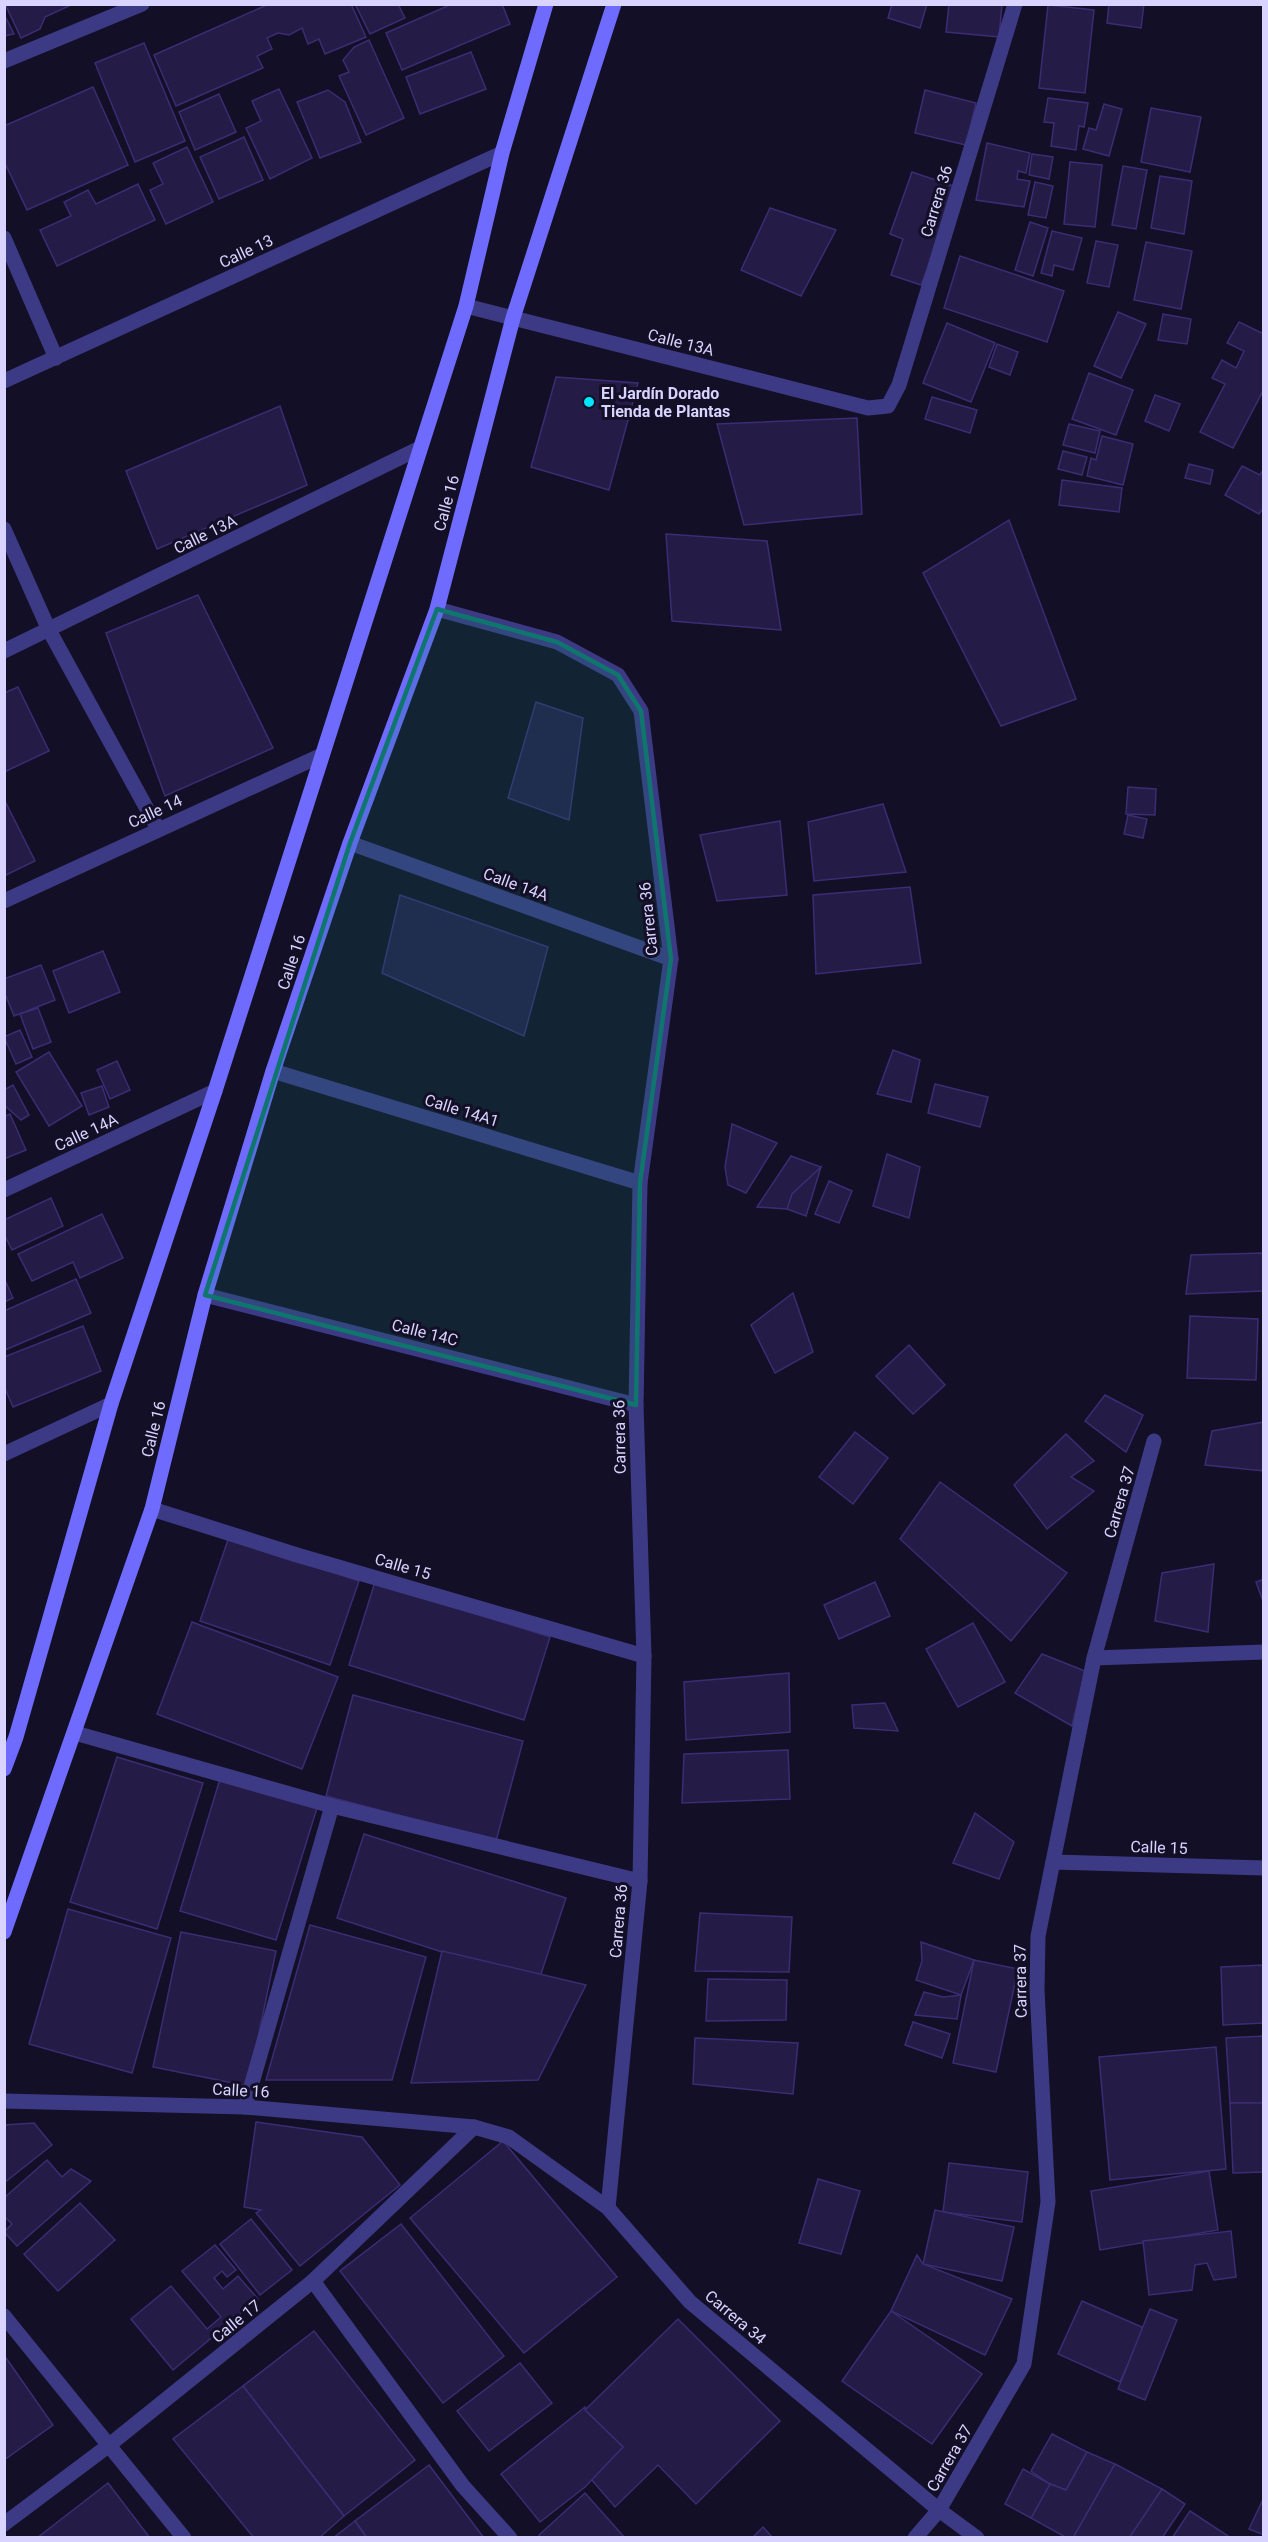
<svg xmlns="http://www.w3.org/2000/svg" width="1268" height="2542" viewBox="0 0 1268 2542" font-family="Roboto,sans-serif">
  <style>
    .building { fill: #241b47; stroke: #3b2d73; stroke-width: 1.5 }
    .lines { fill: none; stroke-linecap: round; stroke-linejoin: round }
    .street { stroke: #3d3a85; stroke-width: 15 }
    .secondary { stroke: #6f6bff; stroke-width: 15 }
    .marked { fill: #0f766e; fill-opacity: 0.2; stroke: #0f766e; stroke-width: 4.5; stroke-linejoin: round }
    .poi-dot { fill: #00e5ff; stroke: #130f26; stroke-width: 2 }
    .labels { text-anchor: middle; stroke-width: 6; stroke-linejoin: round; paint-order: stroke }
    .street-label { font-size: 16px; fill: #d9d4ff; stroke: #130f26 }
    .poi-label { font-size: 16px; font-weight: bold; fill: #d9d4ff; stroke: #130f26; text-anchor: start }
  </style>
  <rect width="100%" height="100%" fill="#130f26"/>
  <g class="building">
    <path d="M5 4H73L45 17 40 29 21 38Z"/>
    <path d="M269 4H351L366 37 325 54 319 39 308 44 302 28 289 35 278 33 267 38 272 49 257 56 263 68 176 106 154 55Z"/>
    <path d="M355 4H398L405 18 370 34Z"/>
    <path d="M452 4H502L510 24 402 70 386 33Z"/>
    <path d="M892 4H927L920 28 888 18Z"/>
    <path d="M949 4H1002L999 37 946 32Z"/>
    <path d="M1109 4H1144L1141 28 1107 23Z"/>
    <path d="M1048 5 1094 10 1085 93 1039 88Z"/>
    <path d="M4 14 14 34 4 36Z"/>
    <path d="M369 40 404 118 366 135 339 76 349 72 343 60 354 47Z"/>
    <path d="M144 43 185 141 135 162 95 63Z"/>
    <path d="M471 52 486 89 420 114 406 77Z"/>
    <path d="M93 87 128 165 27 210 4 161V126Z"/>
    <path d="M279 89 312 158 270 179 246 128 261 121 252 101Z"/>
    <path d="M328 90 345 102 361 142 320 158 297 102Z"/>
    <path d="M925 90 976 103 966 145 915 133Z"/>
    <path d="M219 94 236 132 195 150 179 112Z"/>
    <path d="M1048 98 1088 103 1084 127 1079 126 1076 150 1051 146 1054 123 1044 122Z"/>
    <path d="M1104 104 1122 109 1109 156 1083 149 1089 128 1096 130Z"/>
    <path d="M1151 108 1201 117 1190 172 1141 162Z"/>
    <path d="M244 137 263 180 219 199 200 157Z"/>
    <path d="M987 143 1030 153 1026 173 1018 171 1017 179 1030 181 1024 207 976 200Z"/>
    <path d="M187 147 213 202 166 224 150 190 163 184 153 163Z"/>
    <path d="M1032 154 1053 157 1049 179 1029 175Z"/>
    <path d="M1070 162 1102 165 1095 227 1064 224Z"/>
    <path d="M1123 166 1147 170 1136 229 1112 225Z"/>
    <path d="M912 172 959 188 921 285 891 275 903 239 890 234Z"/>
    <path d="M1160 176 1192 181 1184 234 1151 228Z"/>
    <path d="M1035 182 1053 186 1046 218 1028 215Z"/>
    <path d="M138 184 155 220 57 266 40 230 71 216 64 202 88 190 96 204Z"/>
    <path d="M770 208 836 230 801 296 741 270Z"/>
    <path d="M1030 222 1048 228 1033 276 1015 270Z"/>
    <path d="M1052 231 1082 238 1073 270 1054 265 1052 276 1041 273Z"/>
    <path d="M1096 241 1118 245 1109 287 1087 283Z"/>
    <path d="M1146 242 1192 251 1181 309 1134 300Z"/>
    <path d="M960 256 1064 291 1047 342 944 308Z"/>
    <path d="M1118 312 1146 324 1121 378 1094 366Z"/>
    <path d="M1163 314 1191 319 1187 344 1158 340Z"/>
    <path d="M1239 322 1264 334V389L1233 448 1200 432 1225 384 1212 378 1222 360 1236 368 1244 351 1227 343Z"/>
    <path d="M947 323 995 343 971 402 923 383Z"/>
    <path d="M997 344 1018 352 1010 375 989 367Z"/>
    <path d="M1089 373 1133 390 1116 435 1072 419Z"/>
    <path d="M556 377 638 383 609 490 531 467Z"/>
    <path d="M1155 395 1180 404 1169 431 1145 421Z"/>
    <path d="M932 397 977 410 970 433 925 419Z"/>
    <path d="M280 406 307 485 157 549 126 471Z"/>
    <path d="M857 418 862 514 744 525 717 424Z"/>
    <path d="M1069 424 1100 431 1095 453 1063 445Z"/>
    <path d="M1102 436 1133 444 1123 485 1087 476 1091 458 1096 460Z"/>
    <path d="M1063 451 1087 457 1082 475 1058 469Z"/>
    <path d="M1189 464 1213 470 1210 484 1185 478Z"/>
    <path d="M1242 466 1260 475 1264 468V507L1259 514 1225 495Z"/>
    <path d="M1062 480 1122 488 1119 512 1059 505Z"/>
    <path d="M1009 520 1076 699 1001 726 923 573Z"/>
    <path d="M666 534 767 541 781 630 672 621Z"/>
    <path d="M198 595 273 748 165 796 106 633Z"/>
    <path d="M18 687 49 751 4 772V693Z"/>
    <path d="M536 702 583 718 569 820 508 798Z"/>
    <path d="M1128 787 1156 789 1155 815 1126 814Z"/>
    <path d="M4 799 35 861 4 876Z"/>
    <path d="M883 804 906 872 814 881 808 822Z"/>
    <path d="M1128 815 1147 819 1143 838 1124 834Z"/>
    <path d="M780 821 787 895 717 901 700 835Z"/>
    <path d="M910 887 921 963 816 974 813 895Z"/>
    <path d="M400 895 548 947 524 1036 382 973Z"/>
    <path d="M103 951 120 992 69 1013 53 971Z"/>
    <path d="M41 965 55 1000 14 1016 4 991V979Z"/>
    <path d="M38 1008 51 1042 33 1049 20 1014Z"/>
    <path d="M20 1030 32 1057 16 1064 4 1037Z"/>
    <path d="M893 1050 920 1060 911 1102 877 1094Z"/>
    <path d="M49 1052 82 1106 49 1126 16 1072Z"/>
    <path d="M117 1061 130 1090 110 1099 97 1070Z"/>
    <path d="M935 1084 988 1097 980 1127 928 1113Z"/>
    <path d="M13 1085 29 1115 21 1120 4 1105V1090Z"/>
    <path d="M102 1086 109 1107 89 1115 81 1093Z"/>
    <path d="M10 1114 26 1150 4 1159V1117Z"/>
    <path d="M732 1124 777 1143 746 1193 728 1185 725 1167Z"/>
    <path d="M887 1154 920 1167 909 1218 873 1206Z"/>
    <path d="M791 1156 821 1167 787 1209 757 1207Z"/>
    <path d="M821 1167 806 1216 787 1209 792 1194Z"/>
    <path d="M829 1181 852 1191 839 1223 815 1214Z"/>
    <path d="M51 1198 63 1226 12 1250 4 1234V1220Z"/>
    <path d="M102 1214 123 1258 80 1278 73 1262 32 1281 18 1254Z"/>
    <path d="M1264 1253V1291L1186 1294 1191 1255Z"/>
    <path d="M4 1278 13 1298 4 1302Z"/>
    <path d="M76 1279 91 1313 5 1350 4 1311Z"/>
    <path d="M793 1293 813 1352 775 1373 751 1325Z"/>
    <path d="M1190 1316 1258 1319 1256 1380 1187 1378Z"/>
    <path d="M83 1326 101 1371 13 1407 4 1386V1357Z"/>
    <path d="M909 1345 945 1385 913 1414 876 1376Z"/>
    <path d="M1105 1395 1143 1415 1126 1452 1085 1421Z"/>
    <path d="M1264 1422V1471L1205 1465 1212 1431Z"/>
    <path d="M855 1432 888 1458 853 1504 819 1477Z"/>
    <path d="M1066 1434 1094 1461 1071 1477 1094 1491 1047 1529 1014 1485Z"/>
    <path d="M940 1482 1067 1573 1011 1641 900 1539Z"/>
    <path d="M229 1537 359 1581 330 1665 200 1621Z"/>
    <path d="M1214 1564 1208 1632 1155 1621 1162 1573Z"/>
    <path d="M1264 1579V1604L1256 1582Z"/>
    <path d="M375 1582 550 1637 524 1720 349 1665Z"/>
    <path d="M875 1582 890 1616 839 1639 824 1605Z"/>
    <path d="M192 1622 338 1677 302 1769 157 1714Z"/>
    <path d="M973 1623 1005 1682 958 1707 926 1649Z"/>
    <path d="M1042 1654 1085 1671 1072 1726 1015 1693Z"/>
    <path d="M789 1673 790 1732 686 1740 684 1682Z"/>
    <path d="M353 1695 523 1741 496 1841 326 1796Z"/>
    <path d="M885 1703 898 1731 854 1728 852 1705Z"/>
    <path d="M788 1750 790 1799 682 1803 684 1754Z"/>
    <path d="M117 1757 203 1783 157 1929 70 1902Z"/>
    <path d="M220 1779 317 1808 276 1940 180 1911Z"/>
    <path d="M975 1813 1014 1842 999 1879 953 1863Z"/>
    <path d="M364 1834 566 1898 538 1983 337 1918Z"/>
    <path d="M68 1909 171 1938 132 2073 29 2044Z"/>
    <path d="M700 1913 792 1917 789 1972 695 1971Z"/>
    <path d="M310 1925 426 1957 392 2080H266Z"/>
    <path d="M181 1932 276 1951 248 2086 153 2067Z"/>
    <path d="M921 1942 974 1960 961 1995 916 1980 922 1961Z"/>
    <path d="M442 1951 586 1985 538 2080 411 2083Z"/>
    <path d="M974 1960 1018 1969 996 2072 953 2063Z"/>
    <path d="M1264 1965V2023L1223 2025 1221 1967Z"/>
    <path d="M708 1979 787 1980 786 2020 706 2021Z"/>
    <path d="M924 1992 943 1997 961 1995 957 2019 915 2015Z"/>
    <path d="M913 2022 950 2034 942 2058 905 2045Z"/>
    <path d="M1264 2036V2103H1230L1226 2038Z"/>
    <path d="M695 2038 798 2043 793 2094 693 2084Z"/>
    <path d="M1216 2047 1226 2169 1110 2180 1099 2057Z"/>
    <path d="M1230 2103H1264V2172L1233 2173Z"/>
    <path d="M256 2122 362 2137 400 2185 300 2266 256 2213 261 2210 244 2207Z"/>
    <path d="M34 2123 52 2145 4 2183V2125Z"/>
    <path d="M503 2141 617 2277 524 2353 410 2218Z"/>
    <path d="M47 2160 62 2177 71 2169 91 2181 17 2246 4 2232 12 2224 4 2216V2198Z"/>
    <path d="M949 2163 1028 2172 1022 2222 943 2212Z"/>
    <path d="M1209 2171 1218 2230 1100 2250 1091 2191Z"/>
    <path d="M818 2179 860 2191 841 2254 799 2243Z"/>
    <path d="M80 2203 115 2240 58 2291 24 2254Z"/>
    <path d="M935 2210 1014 2227 1002 2281 923 2264Z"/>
    <path d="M251 2219 292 2270 260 2295 220 2244Z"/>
    <path d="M401 2224 504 2356 443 2403 340 2271Z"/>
    <path d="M1231 2231 1236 2277 1214 2280 1207 2263 1195 2265 1192 2290 1149 2295 1143 2241Z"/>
    <path d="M215 2245 236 2270 227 2277 222 2271 214 2278 223 2289 238 2276 258 2299 173 2370 131 2319 171 2286 207 2329 221 2317 182 2271Z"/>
    <path d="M917 2255 923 2264 1012 2299 985 2355 891 2311Z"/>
    <path d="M1082 2301 1144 2328 1120 2382 1058 2354Z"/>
    <path d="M1150 2309 1177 2320 1145 2400 1118 2389Z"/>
    <path d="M891 2311 982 2374 932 2444 842 2381Z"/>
    <path d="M678 2319 780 2421 696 2504 658 2465 615 2507 591 2479 623 2447 585 2410Z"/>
    <path d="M314 2331 415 2460 344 2516 243 2386Z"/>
    <path d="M4 2355 53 2425 4 2460Z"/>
    <path d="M520 2363 552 2403 489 2451 457 2411Z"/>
    <path d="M243 2386 344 2516 319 2538H254L173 2439Z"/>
    <path d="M585 2407V2410L623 2447 585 2487 540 2522 501 2474Z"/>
    <path d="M1052 2434 1087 2452 1066 2490 1050 2484 1031 2471Z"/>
    <path d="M1087 2452 1115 2464 1073 2538H1067L1031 2518 1050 2484 1066 2490Z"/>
    <path d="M1115 2464 1162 2489 1131 2538H1073Z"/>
    <path d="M429 2465 484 2538H367L355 2521Z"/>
    <path d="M1023 2469 1050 2484 1031 2518 1005 2504Z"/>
    <path d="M108 2483 150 2538H37Z"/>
    <path d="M1162 2489 1185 2504 1162 2538H1129Z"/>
    <path d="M585 2493 625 2538H541L539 2535Z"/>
    <path d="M1264 2497V2535L1249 2529Z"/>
    <path d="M1190 2511 1231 2538H1172Z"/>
    <path d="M355 2521 367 2538H333Z"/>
    <path d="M763 2527 773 2538H752Z"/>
  </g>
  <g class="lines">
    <g class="street">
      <path d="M4 61 142 4"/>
      <path d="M4 238 56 358"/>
      <path d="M466 306 868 408 888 406 899 385 1015 4"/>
      <path d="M4 381 502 153"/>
      <path d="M4 529 49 630 158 829"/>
      <path d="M437 609 557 642 618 675 641 711 671 959 640 1183 636 1405 644 1656 640 1881 608 2208"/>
      <path d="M4 651 420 448"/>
      <path d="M350 843 671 959"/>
      <path d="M4 901 322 755"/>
      <path d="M273 1071 640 1183"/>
      <path d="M4 1190 215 1091"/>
      <path d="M205 1295 636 1405"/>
      <path d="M4 1454 111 1404"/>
      <path d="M152 1509 297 1555 644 1656"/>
      <path d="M1094 1658 1264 1652"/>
      <path d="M75 1733 332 1806 640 1881"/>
      <path d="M1053 1862 1264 1868"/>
      <path d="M4 2101 245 2107 474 2127 509 2137 608 2208 690 2302 939 2510 977 2538"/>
      <path d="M245 2107 332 1806"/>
      <path d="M313 2281 463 2486 510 2538"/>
      <path d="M4 2316 184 2538"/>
      <path d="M4 2524 108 2446 313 2281 474 2127"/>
      <path d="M915 2538 939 2510 1024 2364 1048 2202 1037 1990 1038 1936 1094 1658 1154 1441"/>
    </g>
    <g class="secondary">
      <path d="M4 1769 16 1737 111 1404 215 1091 466 306 502 153 546 4"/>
      <path d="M4 1932 152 1509 205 1295 273 1071 350 843 437 609 513 318 614 4"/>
    </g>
  </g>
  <path class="marked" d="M437 609 557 642 618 675 641 711 671 959 640 1183 636 1405 205 1295 350 843Z"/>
  <circle class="poi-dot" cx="589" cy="402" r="6"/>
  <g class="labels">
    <g class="street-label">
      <text transform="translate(936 201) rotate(-73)" y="6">Carrera 36</text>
      <text transform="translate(246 251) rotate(-25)" y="6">Calle 13</text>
      <text transform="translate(681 342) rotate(14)" y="6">Calle 13A</text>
      <text transform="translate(446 503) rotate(-75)" y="6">Calle 16</text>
      <text transform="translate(205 534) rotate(-26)" y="6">Calle 13A</text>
      <text transform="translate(155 811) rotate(-25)" y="6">Calle 14</text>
      <text transform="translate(516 884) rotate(20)" y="6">Calle 14A</text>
      <text transform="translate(648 919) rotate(-96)" y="6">Carrera 36</text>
      <text transform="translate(291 962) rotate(-72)" y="6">Calle 16</text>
      <text transform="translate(462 1110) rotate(17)" y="6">Calle 14A1</text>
      <text transform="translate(86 1132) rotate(-25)" y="6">Calle 14A</text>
      <text transform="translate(425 1332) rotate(14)" y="6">Calle 14C</text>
      <text transform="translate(153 1429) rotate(-76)" y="6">Calle 16</text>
      <text transform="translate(619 1437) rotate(-91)" y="6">Carrera 36</text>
      <text transform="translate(1119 1502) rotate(-74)" y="6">Carrera 37</text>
      <text transform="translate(403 1566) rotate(16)" y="6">Calle 15</text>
      <text transform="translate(1159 1847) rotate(2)" y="6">Calle 15</text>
      <text transform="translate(618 1921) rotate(-85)" y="6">Carrera 36</text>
      <text transform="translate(1020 1981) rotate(-91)" y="6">Carrera 37</text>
      <text transform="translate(241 2090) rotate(3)" y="6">Calle 16</text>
      <text transform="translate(736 2317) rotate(40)" y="6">Carrera 34</text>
      <text transform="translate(236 2321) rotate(-39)" y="6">Calle 17</text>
      <text transform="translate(949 2458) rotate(-60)" y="6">Carrera 37</text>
    </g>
    <g class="poi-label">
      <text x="601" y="399">El Jardín Dorado<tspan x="601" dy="18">Tienda de Plantas</tspan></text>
    </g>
  </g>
  <rect width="1268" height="2542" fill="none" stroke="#d9d4ff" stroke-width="12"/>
</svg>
